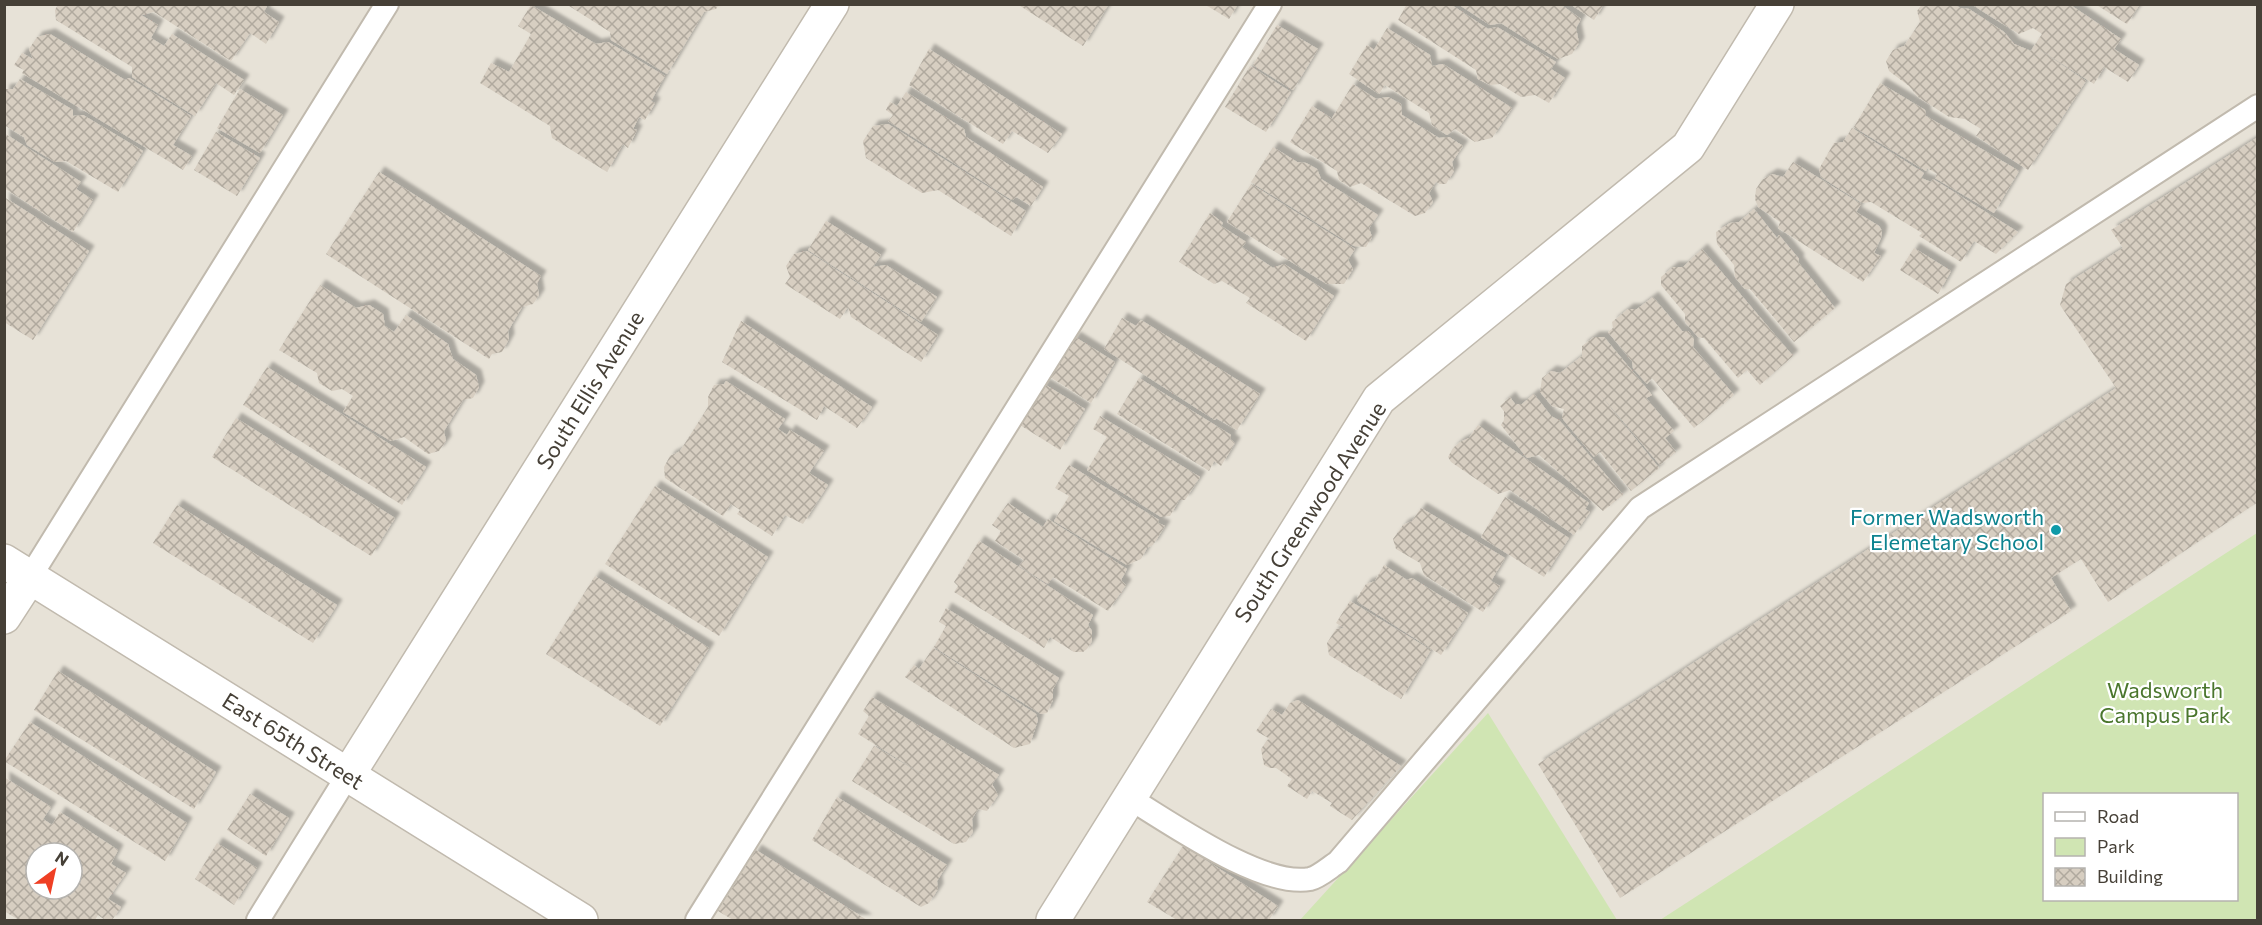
<svg xmlns="http://www.w3.org/2000/svg" width="2262" height="925" viewBox="0 0 2262 925" font-family="Commissioner,sans-serif">
  <style>
    .residential { fill: #e7e2d7; fill-rule: evenodd }
    .park { fill: #d0e5b3; fill-rule: evenodd }
    .building { fill: url(#building-cross-hatch); fill-rule: evenodd; filter: url(#shadow) }
    .lines { fill: none; stroke-linecap: round; stroke-linejoin: round }
    .lane-casing { stroke: #c1baae; stroke-width: 26 }
    .street-casing { stroke: #c1baae; stroke-width: 36 }
    .lane { stroke: #fff; stroke-width: 22 }
    .street { stroke: #fff; stroke-width: 33 }
    .culture-dot { fill: #0f9aa8; stroke: #fff; stroke-width: 2 }
    .labels { text-anchor: middle; stroke-width: 4.5; stroke-linejoin: round; paint-order: stroke }
    .street-label { font-size: 22px; fill: #464037; stroke: #fff }
    .culture-label { font-size: 22px; fill: #0d838f; stroke: #fff; text-anchor: end }
    .park-label { font-size: 22px; fill: #4a762d; stroke: #fff }
  </style>
  <defs>
    <pattern id="building-cross-hatch" width="8" height="8" patternUnits="userSpaceOnUse" patternTransform="scale(1.5)"><rect width="8" height="8" fill="#d7cec1"/><path d="M0 0l8 8M0 8l8-8" fill="none" stroke="#b0a99e"/></pattern>
    <filter id="shadow"><feDropShadow dx="5.5" dy="-5.5" stdDeviation="1.5" flood-color="#0004"/></filter>
  </defs>
  <rect width="100%" height="100%" fill="#f3f0e8"/>
  <path class="residential" d="M5 5H2257V920H5ZM2044 794H2236V900H2044ZM36 853H72V889H36Z"/>
  <g class="park">
    <path d="M2257 533V920H1660ZM2044 794H2236V900H2044Z"/>
    <path d="M1488 713 1617 920H1300Z"/>
  </g>
  <g class="building">
    <path d="M58 4H268L264 12 279 22 266 44 250 33 231 61 154 12 141 15 158 25 151 38 164 46 172 34 244 80 234 95 216 83 195 116 132 77V67L56 20 55 10Z"/>
    <path d="M566 4H719L716 9 704 12 667 74 611 40 610 32Z"/>
    <path d="M1017 4H1109L1083 46Z"/>
    <path d="M1204 4H1238L1229 19Z"/>
    <path d="M1407 4H1450L1488 29 1497 27 1556 62 1551 69 1565 78 1549 103 1535 95 1521 97 1500 84 1490 85 1478 79 1476 70 1398 20Z"/>
    <path d="M1458 4H1560L1581 19 1576 28 1579 43 1572 54 1558 59 1501 23 1490 25Z"/>
    <path d="M1570 4H1604L1594 20Z"/>
    <path d="M1922 4H1954L1960 8 1969 9 2004 32 2014 44 2031 51 2034 46 2086 81 2028 170 1976 136 1981 129 1965 119 1949 117 1918 97 1909 86 1889 71 1886 61 1893 50 1904 46 1920 22 1917 11Z"/>
    <path d="M1971 4H2069L2121 39 2114 49 2139 65 2128 82 2104 67 2094 84 2034 46 2042 34 2033 28 2019 34Z"/>
    <path d="M2095 4H2140L2127 24Z"/>
    <path d="M531 5 596 44 608 42 665 76 651 101 655 103 645 120 639 117 633 129 637 130 628 148 623 144 607 172 552 138 550 126 480 83 491 63 509 72 531 34 518 26Z"/>
    <path d="M1277 25 1318 49 1293 90 1253 65Z"/>
    <path d="M1387 28 1430 55 1432 66 1443 64 1512 108 1492 138 1475 142 1455 129 1447 135 1432 125 1429 113 1385 85 1379 94 1349 74 1367 45 1374 50Z"/>
    <path d="M50 34 125 80 129 78 191 116 173 145 192 156 183 170 22 73 24 70 14 65 22 53 33 59 29 49 37 37Z"/>
    <path d="M929 49 1062 134 1048 153 1012 131 1003 144 909 85Z"/>
    <path d="M1250 66 1291 92 1266 132 1225 107Z"/>
    <path d="M20 79 73 110V116L83 115 143 151 118 192 66 161 55 162 27 145 24 137 4 125V91L6 89H13Z"/>
    <path d="M1880 83 1925 110 1926 116 2019 171 1994 213 1935 178 1937 174 1927 168 1926 171 1854 127Z"/>
    <path d="M1353 84 1376 99 1388 97 1401 104 1402 115 1439 138 1449 137 1463 146 1452 162 1454 171 1446 184H1440L1436 182 1429 193 1433 202 1425 213 1415 216 1361 183 1350 187 1339 180 1337 171 1290 142 1312 106 1400 161 1332 118Z"/>
    <path d="M240 89 283 115 260 153 217 128Z"/>
    <path d="M906 92 964 129 966 137 1043 187 1031 206 1017 197 1012 200 888 121 893 115 886 110 890 102 897 106Z"/>
    <path d="M888 124 1026 211 1011 236 938 190 922 193 866 158 863 141 873 126Z"/>
    <path d="M1852 128 1924 173 1921 178 1931 182 1933 179 2018 232 1996 254 1974 241 1961 262 1919 236 1922 233 1871 202 1862 203 1821 177 1819 169 1834 143 1843 142Z"/>
    <path d="M216 132 260 158 237 196 194 170Z"/>
    <path d="M4 133 81 182 76 189 93 200 73 232 4 188Z"/>
    <path d="M2258 137V502L2108 602 2081 559 2051 578 2071 611 1620 898 1538 764 2116 388 2060 305 2066 284 2123 248 2111 230Z"/>
    <path d="M1273 147 1297 162 1306 163 1317 169 1321 179 1378 215 1369 228 1372 237 1366 247 1354 246 1251 182Z"/>
    <path d="M1793 162 1861 204 1856 212 1879 226 1882 231 1881 238 1874 253 1881 256 1863 282 1778 228 1780 222 1758 207 1755 199 1756 189 1762 180 1772 174 1783 177Z"/>
    <path d="M379 172 541 276 537 283 539 295 533 304 522 307 508 331 509 339 502 352 492 354 489 359 326 254Z"/>
    <path d="M1251 184 1355 249 1348 260 1353 269 1344 284H1327L1227 222Z"/>
    <path d="M4 197 89 251 33 340 4 322Z"/>
    <path d="M1754 209 1777 238 1779 235 1799 259 1798 262 1835 308 1794 342 1750 289H1745L1735 277 1734 265 1717 244 1716 232 1730 223 1739 222Z"/>
    <path d="M1210 213 1223 223 1221 226 1246 242 1242 247 1273 268 1284 264 1334 296 1306 341 1246 303 1250 298 1222 281 1214 284 1179 262Z"/>
    <path d="M826 221 881 255 873 267 886 265 937 297 921 322 808 250Z"/>
    <path d="M1914 248 1951 271 1938 294 1900 270Z"/>
    <path d="M1702 249 1793 356 1760 385 1747 370 1738 378 1704 338 1698 337 1685 322V314L1661 285V277L1673 267H1683Z"/>
    <path d="M807 251 938 335 921 362 851 317 848 307 840 319 785 284 790 277 786 266 794 254Z"/>
    <path d="M320 285 356 308 369 305 383 314 385 326 394 332 406 315 448 344 453 359 476 375 479 387 473 398 463 400 444 431 446 441 439 451 428 454 404 437 391 441 343 412 353 396 342 389 332 391 319 383 317 373 279 350Z"/>
    <path d="M1653 297 1682 331H1688L1694 339 1693 347 1734 395 1694 428 1652 378 1647 384 1633 368 1632 361 1608 332 1613 328 1612 322 1628 309H1637Z"/>
    <path d="M1122 318 1136 326 1141 320 1260 394 1237 430 1216 418 1215 420 1104 349Z"/>
    <path d="M741 321 872 407 857 428 824 406 817 420 722 362Z"/>
    <path d="M1075 337 1115 362 1091 403 1050 377Z"/>
    <path d="M1594 337H1604L1652 395 1646 398 1674 431 1665 438 1676 452 1660 465 1594 387 1659 468 1631 491 1600 452 1594 457 1562 418 1564 409 1552 406 1540 392 1542 378 1551 371 1560 373 1582 356V346Z"/>
    <path d="M267 367 426 467 402 505 243 405Z"/>
    <path d="M1139 378 1231 435 1230 439 1235 443 1221 466 1214 461 1209 471 1117 414Z"/>
    <path d="M726 381 785 419 778 429 787 435 790 430 824 451 809 473 828 485 803 524 785 515 772 536 737 514 740 510 731 504 723 516 665 478 664 467 670 456 680 451 708 407V397L714 385 724 384Z"/>
    <path d="M1044 384 1085 409 1060 450 1020 425Z"/>
    <path d="M1534 394 1551 416 1560 421 1623 495 1603 511 1539 455 1527 458 1501 425 1504 420V411L1500 406 1510 397 1515 404H1522Z"/>
    <path d="M1100 416 1200 477 1185 500H1179L1170 516 1161 517 1087 470 1107 437 1093 429Z"/>
    <path d="M236 418 395 518 371 556 212 457Z"/>
    <path d="M1478 425 1589 503 1585 509 1590 512 1574 535 1510 490 1498 494 1451 462 1448 457 1453 448 1460 442 1469 438Z"/>
    <path d="M1069 465 1159 520 1158 523 1165 526 1153 545 1147 548 1141 559 1127 565 1054 521 1069 496 1055 488Z"/>
    <path d="M655 486 768 557 719 636 605 564Z"/>
    <path d="M1505 497 1569 538 1544 577 1481 537Z"/>
    <path d="M1008 503 1043 527 1048 519 1127 569 1121 580 1126 585 1108 611 1053 577 1048 584 1019 566 1024 560 995 541 1001 531 992 525Z"/>
    <path d="M177 505 337 605 313 643 153 543Z"/>
    <path d="M1421 508 1505 558 1491 581 1500 586 1483 612 1424 575 1420 563 1396 549 1393 539 1403 525 1412 521Z"/>
    <path d="M979 541 1093 615 1088 625 1092 631V641L1087 649 1083 652H1074L1050 637 1044 648 954 592 958 586 954 582Z"/>
    <path d="M1384 565 1407 580 1412 578 1468 613 1441 655 1358 602 1357 598 1366 584 1375 581Z"/>
    <path d="M595 576 709 648 660 726 546 654Z"/>
    <path d="M1350 601 1431 650 1401 699 1329 655 1327 643 1336 629 1344 628 1336 623Z"/>
    <path d="M946 608 1059 678 1053 689V700L1047 713 1041 714 934 647 946 626 939 622Z"/>
    <path d="M933 648 1036 714 1038 720 1030 744 1014 748 905 677 914 665 919 669Z"/>
    <path d="M58 671 216 772 194 809 34 710Z"/>
    <path d="M872 697 999 775 992 784 998 795 987 811 978 809 972 819 973 832 966 842 954 844 852 781 874 746 935 782 858 734 869 716 863 711Z"/>
    <path d="M1298 700 1401 766 1352 820 1330 806 1332 803 1312 791 1307 799 1287 786 1292 779 1276 768H1270L1264 765 1261 749 1267 740 1270 739 1256 731 1271 709 1282 715 1290 703Z"/>
    <path d="M30 722 187 823 165 861 4 761Z"/>
    <path d="M4 777 51 807 43 819 52 825 60 812 118 850 111 864 126 873 108 899 121 907 112 920H105L98 915 95 920H19L4 911 6 894 4 892ZM36 853H72V889H36Z"/>
    <path d="M250 794 289 818 266 856 227 830Z"/>
    <path d="M837 797 947 865 937 881 938 889 929 903 921 907 812 840Z"/>
    <path d="M217 843 257 868 234 905 195 879Z"/>
    <path d="M1183 846 1278 906 1269 920H1177L1147 902Z"/>
    <path d="M756 850 867 920H733L718 911Z"/>
  </g>
  <g class="lines">
    <g class="lane-casing">
      <g id="lane">
        <path d="M30 577 387 4"/>
        <path d="M1129 798C1171 823 1262 888 1310 879 1319 877 1330 867 1338 862L1640 508 2258 106"/>
        <path d="M258 920 348 775"/>
        <path d="M697 920 1270 4"/>
      </g>
    </g>
    <g class="street-casing">
      <g id="street">
        <path d="M4 561 581 920"/>
        <path d="M4 617 30 577"/>
        <path d="M348 775 832 4"/>
        <path d="M1053 920 1379 399 1688 147 1777 4"/>
      </g>
    </g>
    <use href="#lane" class="lane"/>
    <use href="#street" class="street"/>
  </g>
  <circle class="culture-dot" cx="2056" cy="530" r="6"/>
  <g class="labels">
    <g class="street-label">
      <text transform="translate(590 390) rotate(-58)" y="8">South Ellis Avenue</text>
      <text transform="translate(1310 512) rotate(-57)" y="8">South Greenwood Avenue</text>
      <text transform="translate(293 741) rotate(32)" y="8">East 65th Street</text>
    </g>
    <g class="culture-label">
      <text x="2044" y="525">Former Wadsworth<tspan x="2044" dy="25">Elemetary School</tspan></text>
    </g>
    <g class="park-label">
      <text x="2165" y="698">Wadsworth<tspan x="2165" dy="25">Campus Park</tspan></text>
    </g>
  </g>
  <rect width="2262" height="925" fill="none" stroke="#464037" stroke-width="12"/>
  <rect x="2043" y="793" width="195" height="108" fill="#ffffff" stroke="#b5b3af" stroke-width="1.5"/>
  <rect x="2055" y="812" width="30" height="9" fill="#ffffff" stroke="#b5b3af" stroke-width="1.5"/>
  <text x="2097" y="823" font-size="18" fill="#464037">Road</text>
  <rect x="2055" y="838" width="30" height="18" fill="#d0e5b3" stroke="#b5b3af" stroke-width="1.5"/>
  <text x="2097" y="853" font-size="18" fill="#464037">Park</text>
  <rect x="2055" y="868" width="30" height="18" fill="url(#building-cross-hatch)" stroke="#b5b3af" stroke-width="1.5"/>
  <text x="2097" y="883" font-size="18" fill="#464037">Building</text>
  <g transform="translate(54 871) rotate(33)"><circle r="28" fill="#ffffff" stroke="#b5b3af" stroke-width="1.5"/>
  <path d="M0-4.5L10 22L0 15L-10 22Z" fill="#ef3f24"/>
  <text y="-9" font-size="16" font-weight="bold" text-anchor="middle" fill="#464037">N</text>
  </g>
</svg>
